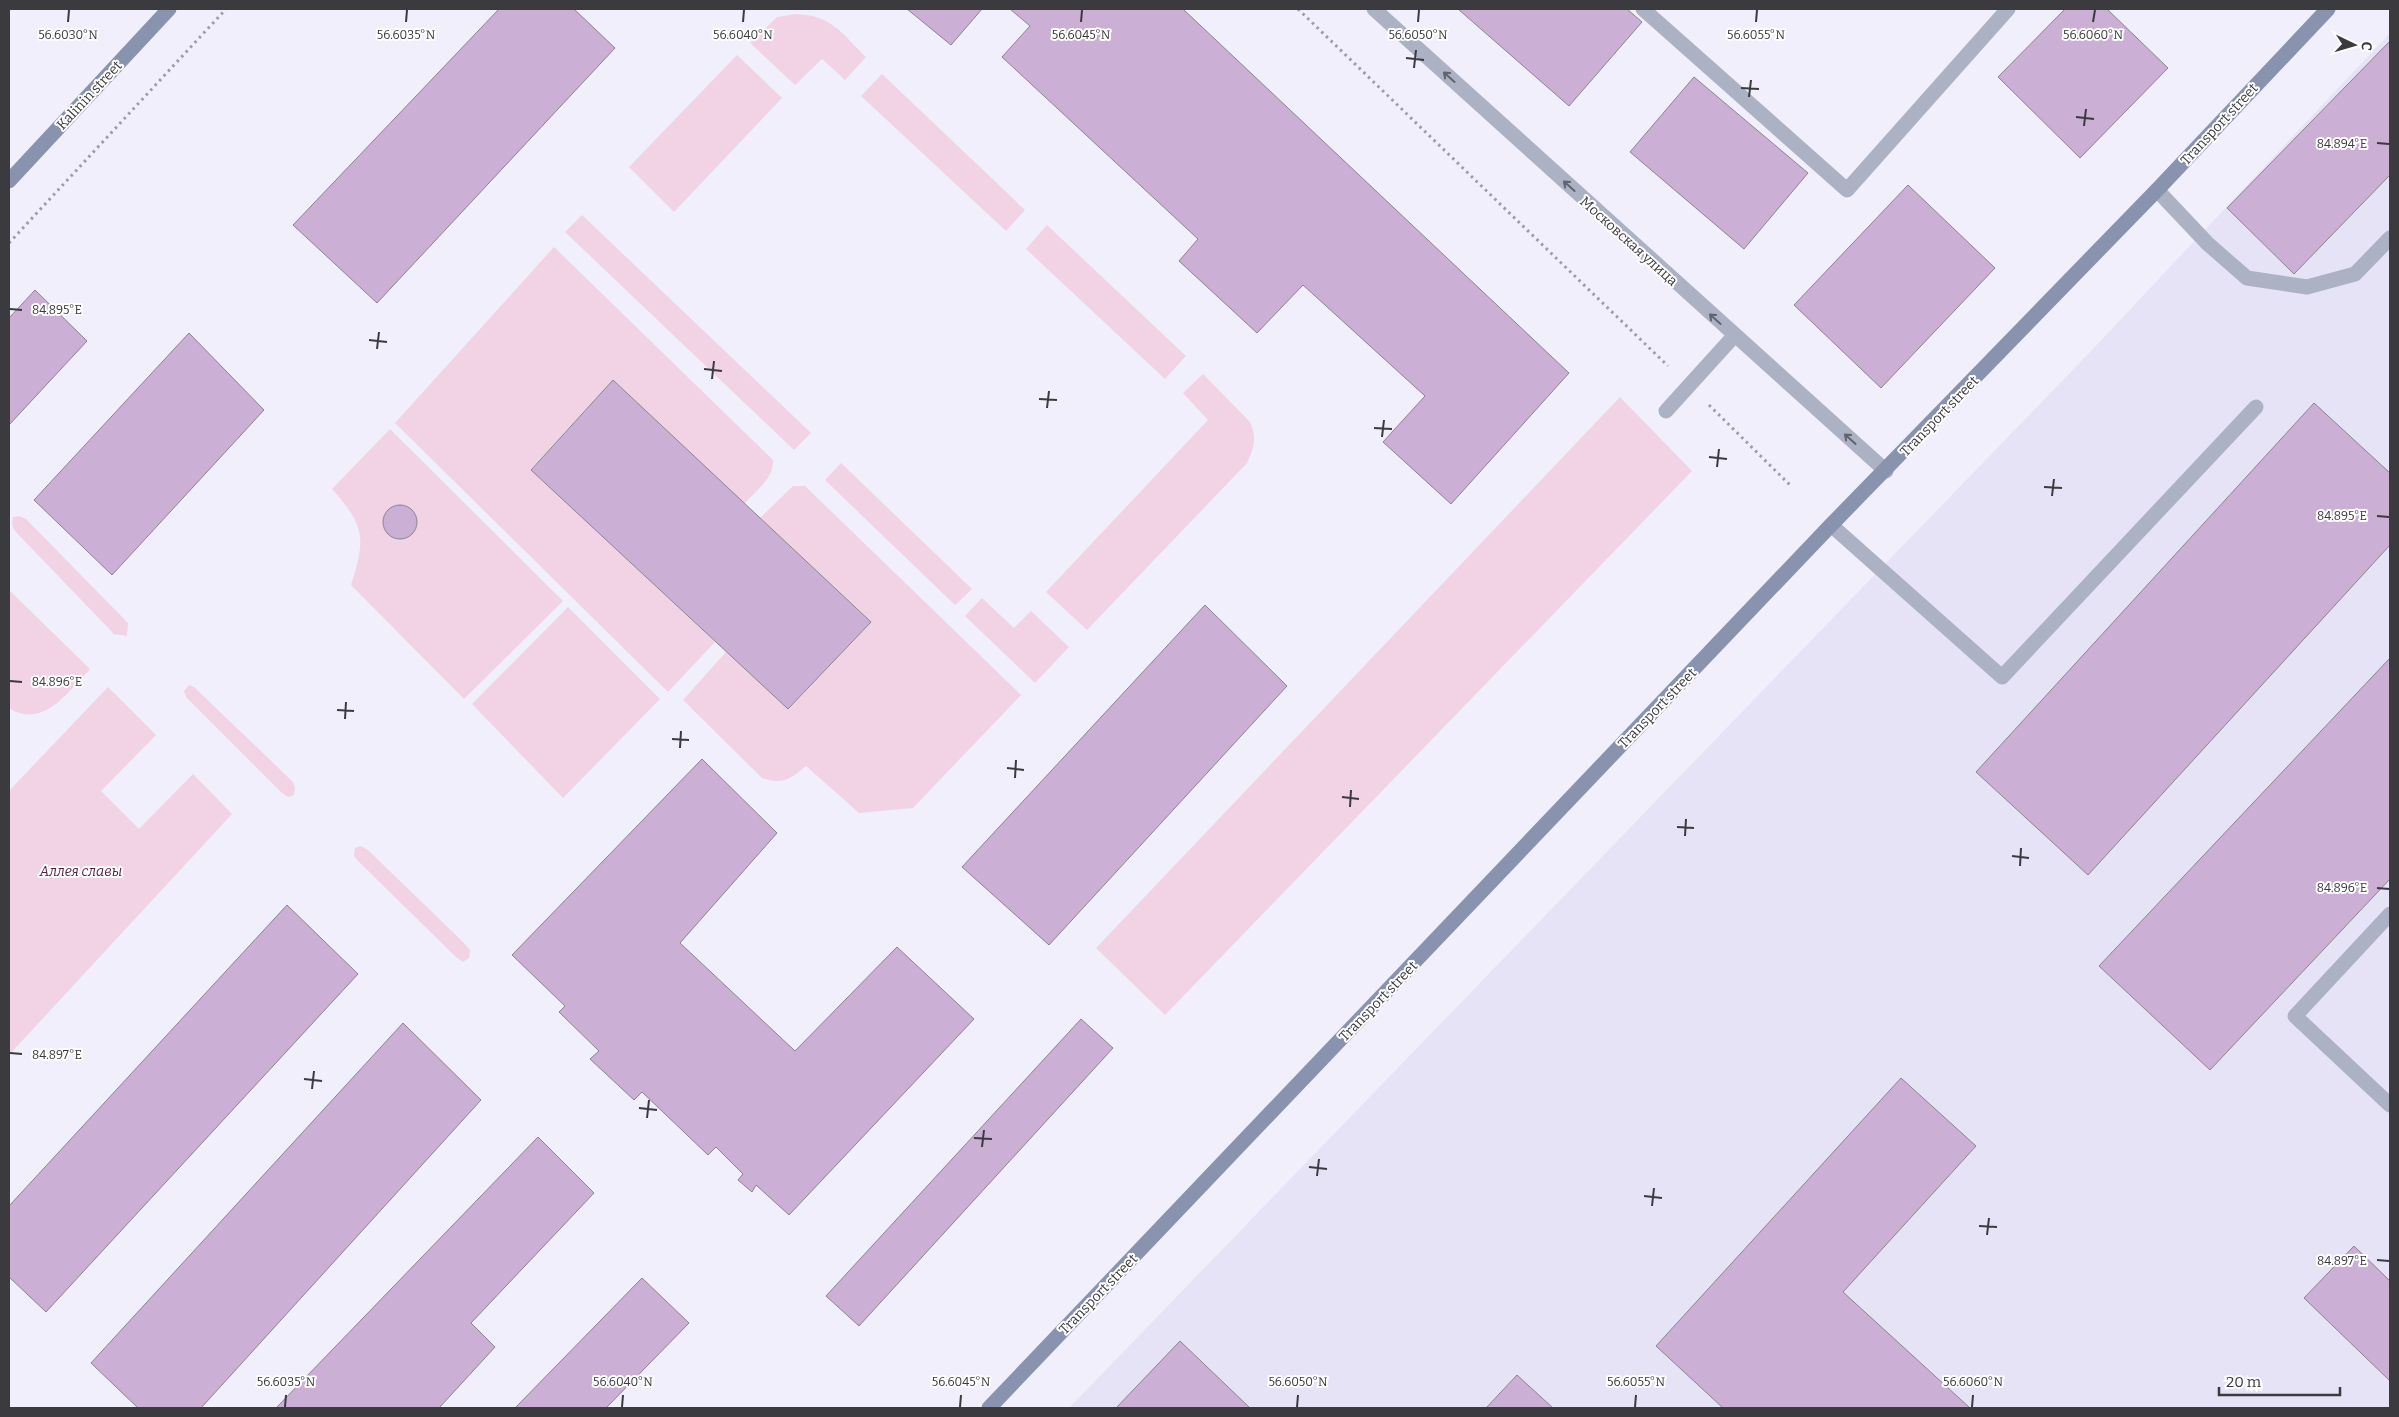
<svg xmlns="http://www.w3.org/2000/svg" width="2399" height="1417" viewBox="0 0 2399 1417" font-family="Bitter,serif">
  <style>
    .built { fill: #e6e3f6 }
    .green { fill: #f1d3e5 }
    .building { fill: #cbafd5; stroke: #8b848e }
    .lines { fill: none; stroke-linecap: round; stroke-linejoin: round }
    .path { stroke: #9d9ca5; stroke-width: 3; stroke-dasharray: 2.5 4; stroke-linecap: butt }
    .lane { stroke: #acb2c4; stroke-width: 15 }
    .street { stroke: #acb2c4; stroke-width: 15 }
    .secondary { stroke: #8a93ad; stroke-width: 15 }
    .oneway { stroke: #62646e }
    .ticks { fill: none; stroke: #3a3a3f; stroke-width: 2 }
    .labels { text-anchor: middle; stroke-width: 4; stroke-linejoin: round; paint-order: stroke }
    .street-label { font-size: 14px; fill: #3a3a3f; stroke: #fefefe }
    .park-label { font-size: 14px; font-style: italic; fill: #511f42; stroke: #fefefe }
    .ticks-label { font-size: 12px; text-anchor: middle; fill: #3a3a3f; stroke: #fefefe; stroke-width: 4; stroke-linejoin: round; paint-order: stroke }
  </style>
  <rect width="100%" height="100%" fill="#f1effc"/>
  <path class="built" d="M2390 33V1408H1069L2090 352Z"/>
  <g class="green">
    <path d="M796 14C832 15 842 34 866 57L845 80 822 59 795 85 750 43 777 17Z"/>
    <path d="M737 55 782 98 674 212 629 167Z"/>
    <path d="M882 74 1025 210 1006 231 861 96Z"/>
    <path d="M582 215 811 433 794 450 565 232Z"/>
    <path d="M1047 225 1186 356 1165 379 1026 249Z"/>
    <path d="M554 247 773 460C774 478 756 491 744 504L613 380 531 469 715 642 668 692 395 423Z"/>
    <path d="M1203 374 1250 422C1257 437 1254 448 1247 463L1087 630 1046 592 1208 420 1183 393Z"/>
    <path d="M1620 397 1692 471 1165 1015 1096 948Z"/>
    <path d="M390 429 563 601 464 699 351 585C366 538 365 526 332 489Z"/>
    <path d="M841 463 972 589 955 605 825 480Z"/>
    <path d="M793 486H805L1021 695 913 808 859 813 806 766C791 779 782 785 762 778L683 700 726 652 789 709 871 622 760 518Z"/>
    <path d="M19 516 26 519 128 623 127 636 114 634 14 530 12 524 13 517Z"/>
    <path d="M9 590 90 669C69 691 43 730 9 708Z"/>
    <path d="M982 598 1014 628 1031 611 1069 647 1035 683 965 616Z"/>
    <path d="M568 607 660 699 563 798 472 704Z"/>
    <path d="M189 685 194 687 293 782 295 789 294 795 288 797 282 793 186 697 184 691Z"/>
    <path d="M108 687 156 735 101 791 139 829 193 774 232 814 9 1055V791Z"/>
    <path d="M361 846 368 850 464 943 470 950 469 958 463 962 456 957 357 860 354 856 355 848Z"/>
  </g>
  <g class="building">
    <path d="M499 9H574L615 48 377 303 293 225Z"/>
    <path d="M907 9H982L951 45Z"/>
    <path d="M1010 9H1183L1569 373 1451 504 1383 442 1425 396 1303 285 1257 333 1179 261 1198 239 1002 57 1030 26Z"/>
    <path d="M1458 9H1627L1642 22 1569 106Z"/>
    <path d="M2065 9H2107L2168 68 2080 158 1998 77Z"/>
    <path d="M2390 41V175L2294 274 2227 208Z"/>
    <path d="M1694 77 1808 173 1744 249 1630 152Z"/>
    <path d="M1908 185 1995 268 1881 388 1794 305Z"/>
    <path d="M35 290 87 341 9 425V318Z"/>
    <path d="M189 333 264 410 112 575 34 500Z"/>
    <path d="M613 380 871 622 788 709 531 470Z"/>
    <path d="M2314 403 2390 473V545L2088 875 1976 772Z"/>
    <circle cx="400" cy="522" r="17"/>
    <path d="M1205 605 1287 686 1049 945 962 867Z"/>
    <path d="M2390 658V879L2210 1070 2099 966Z"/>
    <path d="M702 759 777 833 680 943 795 1051 897 947 974 1019 789 1215 756 1185 752 1192 738 1180 743 1174 716 1147 708 1155 642 1092 634 1100 590 1059 599 1051 559 1012 565 1006 512 955Z"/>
    <path d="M287 905 358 974 46 1312 9 1277V1206Z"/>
    <path d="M1081 1019 1113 1048 859 1326 826 1296Z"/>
    <path d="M403 1023 481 1100 201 1408H138L91 1363Z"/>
    <path d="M1901 1078 1976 1146 1843 1292 1970 1408H1723L1656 1346Z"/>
    <path d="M538 1137 594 1193 471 1323 495 1347 439 1408H276Z"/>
    <path d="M2354 1246 2390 1281V1381L2304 1298Z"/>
    <path d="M642 1278 689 1323 606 1408H515Z"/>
    <path d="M1180 1341 1250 1408H1116Z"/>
    <path d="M1517 1375 1553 1408H1486Z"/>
  </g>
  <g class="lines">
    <g class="path">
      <path d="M1298 9 1668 366"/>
      <path d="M9 243 226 9"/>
      <path d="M1709 405 1791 486"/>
    </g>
    <g class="lane">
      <path d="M1643 9 1847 190 2008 9"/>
      <path d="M2157 190 2208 244 2247 278 2307 287 2355 274 2390 238"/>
      <path d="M1831 525 2002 677 2256 407"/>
      <path d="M2390 914 2295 1016 2390 1105"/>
    </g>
    <g class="street">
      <path d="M1374 9 1886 471"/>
      <path d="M1666 411 1734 336"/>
    </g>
    <g class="secondary">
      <path d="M9 181 169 9"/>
      <path d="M989 1408 1831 525 2157 190 2328 9"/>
    </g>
  </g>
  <defs><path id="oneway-shaft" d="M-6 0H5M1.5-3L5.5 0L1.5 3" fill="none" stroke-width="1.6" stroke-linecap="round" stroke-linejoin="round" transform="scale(1.25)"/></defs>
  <g class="oneway">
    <use href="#oneway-shaft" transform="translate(1449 77) rotate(-138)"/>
    <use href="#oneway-shaft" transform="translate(1569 186) rotate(-138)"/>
    <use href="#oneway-shaft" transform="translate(1715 319) rotate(-138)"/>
    <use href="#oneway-shaft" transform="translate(1850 439) rotate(-138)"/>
  </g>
  <path class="ticks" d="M68 22 69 10M406 22 407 10M743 22 744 10M1081 22 1082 10M1418 22 1419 10M1756 22 1757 10M2093 22 2095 10M1406 58 1424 60M1414 68 1416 50M1741 88 1759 89M1749 97 1751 80M2076 117 2094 119M2084 126 2086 109M2377 143 2389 144M10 309 22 310M369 340 387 342M377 349 379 332M704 369 722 371M712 379 714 361M1039 399 1057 400M1047 408 1049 391M1374 428 1392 429M1382 437 1384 420M1709 457 1727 459M1717 467 1719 449M2044 487 2062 488M2052 496 2054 479M2377 516 2389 517M10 681 22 682M337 710 354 711M345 719 346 702M672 739 689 740M680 748 681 731M1007 768 1024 770M1015 778 1016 760M1342 797 1359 799M1350 807 1351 790M1677 827 1694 828M1685 836 1686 819M2012 856 2029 858M2020 866 2021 848M2377 888 2389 889M10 1053 22 1054M304 1079 322 1081M312 1089 314 1071M639 1108 657 1110M647 1118 649 1100M974 1138 992 1139M982 1147 984 1130M1309 1167 1327 1169M1317 1176 1319 1159M1644 1196 1662 1198M1652 1206 1654 1188M1979 1226 1997 1227M1987 1235 1989 1218M2377 1260 2389 1261M285 1407 286 1395M622 1407 623 1395M960 1407 961 1395M1297 1407 1298 1395M1635 1407 1636 1395M1972 1407 1973 1395"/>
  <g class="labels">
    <g class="street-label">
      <text transform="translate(89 95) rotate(-47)" y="5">Kalinin street</text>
      <text transform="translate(2219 124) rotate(-47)" y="5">Transport street</text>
      <text transform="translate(1629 241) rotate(42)" y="5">Московская улица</text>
      <text transform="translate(1939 416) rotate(-46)" y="5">Transport street</text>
      <text transform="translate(1657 708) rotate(-46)" y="5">Transport street</text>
      <text transform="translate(1378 1001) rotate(-46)" y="5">Transport street</text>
      <text transform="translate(1098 1294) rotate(-46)" y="5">Transport street</text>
    </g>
    <g class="park-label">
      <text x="81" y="876">Аллея славы</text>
    </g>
  </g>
  <g class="ticks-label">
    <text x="406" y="39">56.6035°N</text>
    <text x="743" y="39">56.6040°N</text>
    <text x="1081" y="39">56.6045°N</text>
    <text x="1418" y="39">56.6050°N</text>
    <text x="1756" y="39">56.6055°N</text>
    <text x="2093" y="39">56.6060°N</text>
    <text x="68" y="39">56.6030°N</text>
    <text x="2342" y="148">84.894°E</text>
    <text x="57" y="314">84.895°E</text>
    <text x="2342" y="520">84.895°E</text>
    <text x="57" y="686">84.896°E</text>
    <text x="2342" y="892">84.896°E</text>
    <text x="57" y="1059">84.897°E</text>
    <text x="2342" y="1265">84.897°E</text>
    <text x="286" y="1386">56.6035°N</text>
    <text x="623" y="1386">56.6040°N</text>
    <text x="961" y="1386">56.6045°N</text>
    <text x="1298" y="1386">56.6050°N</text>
    <text x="1636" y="1386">56.6055°N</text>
    <text x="1973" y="1386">56.6060°N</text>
  </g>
  <rect width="2399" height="1417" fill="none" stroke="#3a3a3f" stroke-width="20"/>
  <g transform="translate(2354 45) rotate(95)" stroke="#fefefe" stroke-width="4" paint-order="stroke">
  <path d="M0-4L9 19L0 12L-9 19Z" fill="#3a3a3f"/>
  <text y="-8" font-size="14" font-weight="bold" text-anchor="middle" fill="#3a3a3f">С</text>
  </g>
  <path d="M2219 1387v8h121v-8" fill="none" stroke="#3a3a3f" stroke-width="2.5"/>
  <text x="2226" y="1387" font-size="15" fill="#3a3a3f" stroke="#fefefe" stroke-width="4" paint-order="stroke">20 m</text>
</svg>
